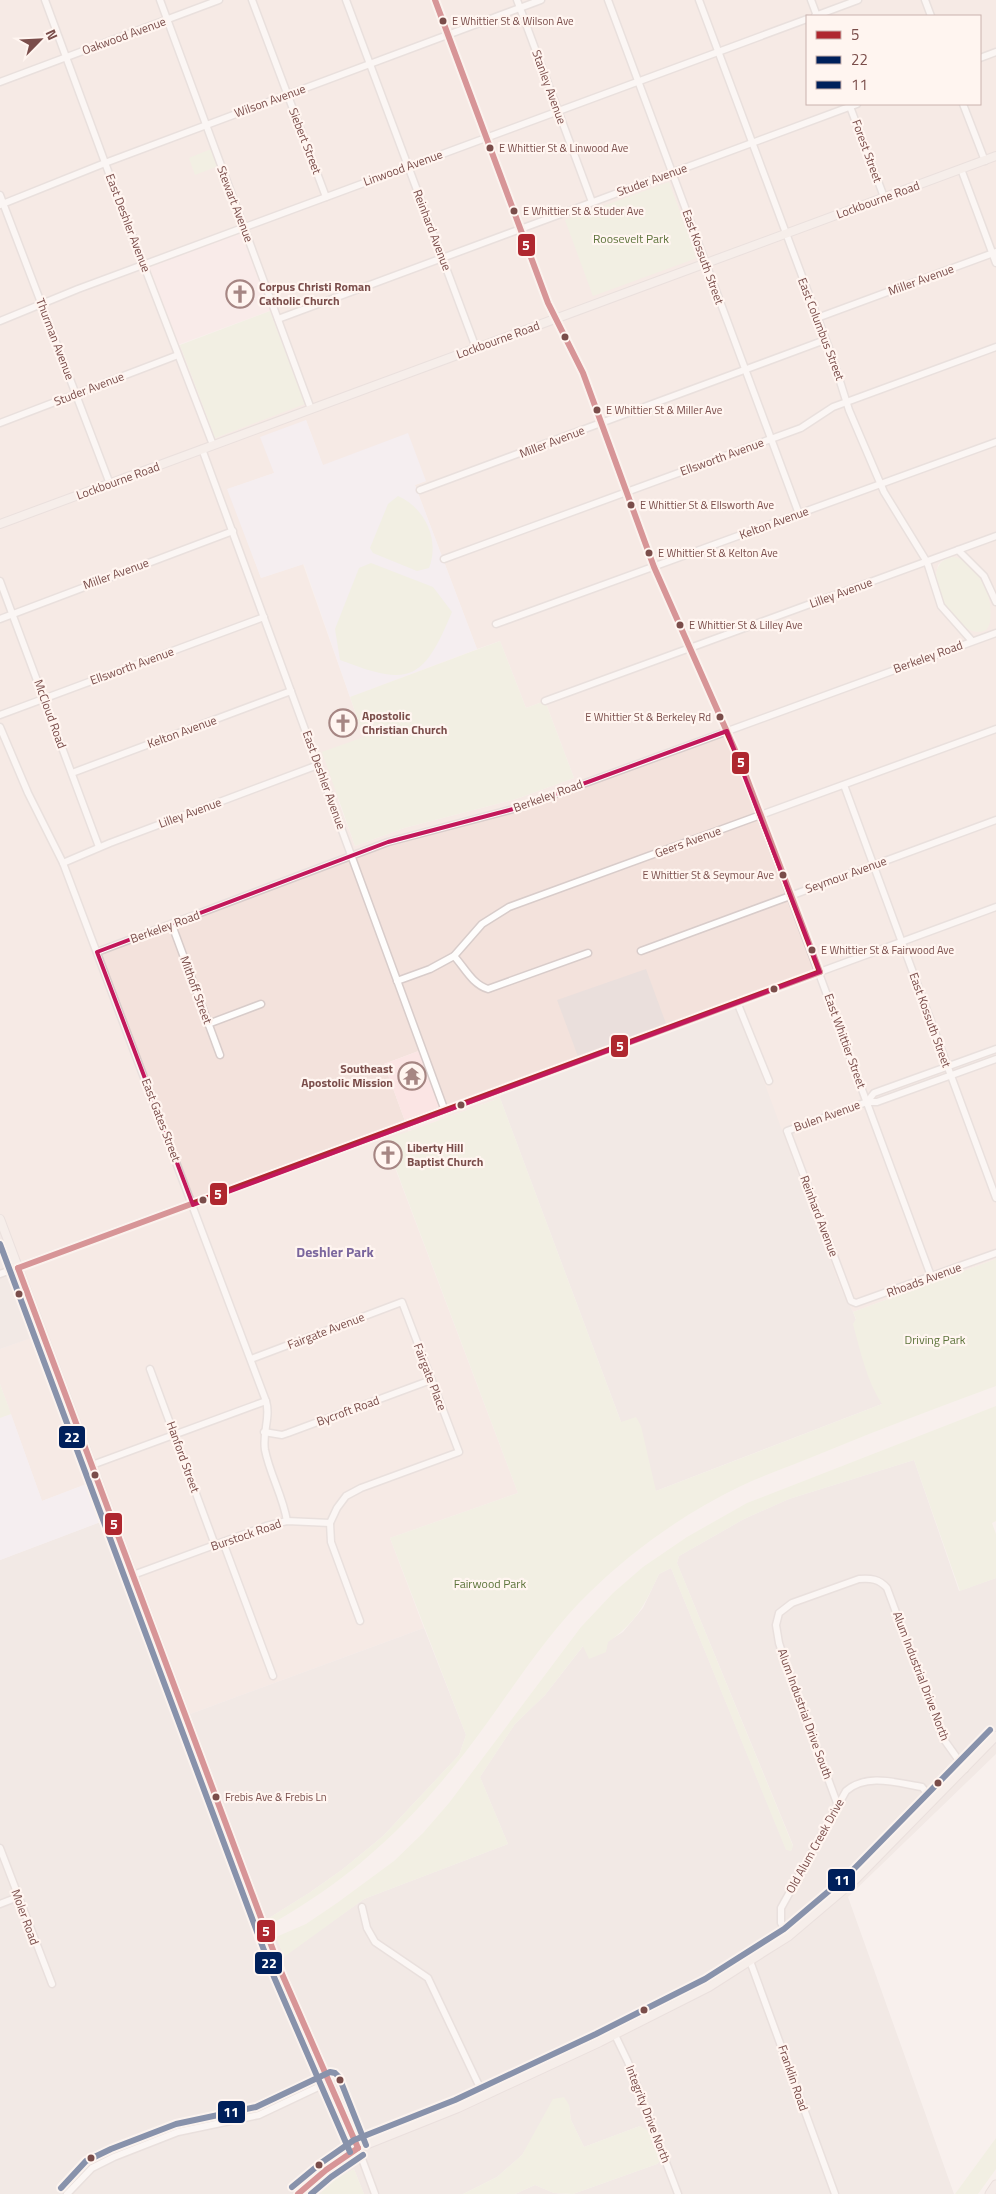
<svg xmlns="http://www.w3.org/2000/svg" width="996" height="2194" viewBox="0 0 996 2194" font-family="'Titillium Web',sans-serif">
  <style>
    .residential { fill: #f3e2dc; fill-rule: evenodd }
    .commercial { fill: #fbe5e4 }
    .industrial { fill: #eadfdc }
    .education { fill: #f1eaf4 }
    .green { fill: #ebeed7 }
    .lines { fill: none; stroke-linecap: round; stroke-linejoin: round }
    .minor-casing { stroke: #d8ccca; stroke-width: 9 }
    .major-casing { stroke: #daccca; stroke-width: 10 }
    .highway-casing { stroke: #daccca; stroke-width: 11 }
    .minor { stroke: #fefdfc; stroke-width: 6 }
    .major { stroke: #f3eae6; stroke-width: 8 }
    .highway { stroke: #f2e6e5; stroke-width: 9 }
    .bus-1-casing { stroke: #fff5f0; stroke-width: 10 }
    .bus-2-casing { stroke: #fff5f0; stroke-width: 10 }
    .bus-3-casing { stroke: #fff5f0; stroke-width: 10 }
    .bus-1 { stroke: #af272f; stroke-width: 6 }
    .bus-2 { stroke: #00205b; stroke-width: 6 }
    .bus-3 { stroke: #00205b; stroke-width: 6 }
    .marked { fill: none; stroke: #c2185b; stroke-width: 4; stroke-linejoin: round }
    .bus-dot { fill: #7a4d4a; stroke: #fff5f0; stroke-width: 2 }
    .labels { text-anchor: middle; stroke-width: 4.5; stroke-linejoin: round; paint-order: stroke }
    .bus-label { font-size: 11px; fill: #7a4d4a; stroke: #fff5f0; text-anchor: start }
    .street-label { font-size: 12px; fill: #7a4d4a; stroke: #fff5f0 }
    .park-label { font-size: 12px; fill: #5d743b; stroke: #fff5f0 }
    .poi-label { font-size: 12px; font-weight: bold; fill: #7a4d4a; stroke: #fff5f0; text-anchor: start }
    .neighbourhood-label { font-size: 14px; font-weight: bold; fill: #7a669d; stroke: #fff5f0 }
    .line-badge { stroke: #fff5f0; stroke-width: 2 }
    .badge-label { font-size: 14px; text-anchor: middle; font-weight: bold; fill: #fff }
  </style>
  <rect width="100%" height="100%" fill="#f8f0ed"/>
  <path class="residential" d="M0 0H996V1259L853 1312 840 1287 580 1062 502 1091 500 1098 448 1117 424 1049 384 1064 409 1132 385 1141 518 1493 390 1538 424 1628 185 1716 97 1480 42 1501 0 1384V1349L41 1334 0 1219ZM807 16H980V104H807ZM245 228 275 310 270 311 305 403 215 438 180 345 175 346ZM306 420 323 466 426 481 415 485 477 649 500 641 526 708 545 701 574 778 516 799 404 828 355 846 338 800 364 737 303 564 261 578 228 489 274 473ZM953 557 936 576 938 565 944 559Z"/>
  <g class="commercial">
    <path d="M245 228 275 309 175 346 145 265Z"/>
    <path d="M424 1049 448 1117 409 1132 384 1064Z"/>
  </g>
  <g class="industrial">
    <path d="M646 969 668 1029 735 1004 840 1287 853 1312 887 1402 648 1494 500 1098 502 1091 580 1062 557 1000Z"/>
    <path d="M0 1219 42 1334 0 1349Z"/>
    <path d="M914 1460 959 1591 996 1578V1754L848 1897 954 2194H573L657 2164 662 2159 640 2126 584 2147 571 2120 569 2105 538 2129 522 2155 497 2177 463 2194H364L354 2169 330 2182 320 2194H0V1560L111 1518 185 1716 424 1628 466 1735 459 1755 383 1836 343 1869 309 1893 269 1918 284 1956 364 1899 508 1844 480 1777 515 1724 545 1695 584 1645 607 1642 623 1632 643 1608 659 1574 671 1568 786 1849 791 1851 793 1845 677 1563 679 1556 744 1519 789 1499Z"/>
    <path d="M535 2185 554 2193 566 2194H515Z"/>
  </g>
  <g class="education">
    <path d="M306 420 323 465 408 433 426 481 415 485 477 649 350 697 304 564 261 578 227 489 274 473 260 437Z"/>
    <path d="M11 1414 42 1501 97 1480 111 1518 0 1560V1418Z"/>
  </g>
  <g class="green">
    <path d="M211 149 218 166 195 175 189 158Z"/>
    <path d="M669 182 697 258 593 296 565 220Z"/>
    <path d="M270 311 305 404 215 438 180 345Z"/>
    <path d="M398 496C425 508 440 540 429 568L417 571 373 553 370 548 388 504Z"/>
    <path d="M953 557C962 558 973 565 979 572 988 585 996 620 986 630 956 645 911 563 953 557Z"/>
    <path d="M371 563 433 587 452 612C423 681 410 687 340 660L335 629 359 568Z"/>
    <path d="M500 641 526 708 545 701 574 778 516 799 404 828 355 846 322 752 364 737 350 697Z"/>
    <path d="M500 1098 621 1422 636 1417 641 1426 656 1491 882 1404C867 1382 860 1350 853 1324L856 1319 853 1312 996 1259V1386C939 1407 883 1428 827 1451 799 1463 769 1473 741 1486 685 1513 634 1549 590 1592 543 1637 507 1698 467 1750 410 1824 353 1878 271 1924L269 1918 309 1893 343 1869 383 1836 459 1755 466 1735 390 1538 518 1493 385 1140Z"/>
    <path d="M0 1384 11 1414 0 1418Z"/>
    <path d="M996 1406V1521L992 1523 996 1534V1578L960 1591 914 1460 789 1499 744 1519 679 1556 677 1563 793 1846 791 1851 786 1850 671 1568 659 1574C645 1604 636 1623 608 1642L606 1652 589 1659 583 1646 545 1695 515 1724 480 1777 508 1844 364 1899 284 1957 276 1937 306 1924 337 1903 394 1861 423 1833 449 1803 581 1627 613 1593 643 1567 687 1537 747 1503Z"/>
    <path d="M564 2097 569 2105 571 2120 584 2147 640 2126 650 2132 662 2160 657 2164 573 2194 554 2193 535 2185 515 2194H463L497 2177 522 2155 553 2099Z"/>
    <path d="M996 2138V2169L978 2194H955Z"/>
    <path d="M354 2169 364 2194H320L330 2182Z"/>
  </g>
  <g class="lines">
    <g class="minor-casing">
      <g id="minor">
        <path d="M45 0 121 206 213 445"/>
        <path d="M160 0 311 409"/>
        <path d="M252 0 326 197"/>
        <path d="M346 0 476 348"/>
        <path d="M435 0 548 303 583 373 654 567 743 768 931 1276"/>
        <path d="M517 0 592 202"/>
        <path d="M608 0 799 514"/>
        <path d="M699 0 833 359 849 410 884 492 927 562 941 606 972 641"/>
        <path d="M811 0 817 16"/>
        <path d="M925 0 931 16"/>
        <path d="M815 16 858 0"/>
        <path d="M980 58 996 52"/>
        <path d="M0 82 219 0"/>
        <path d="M849 104 884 197"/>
        <path d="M963 104 985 161"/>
        <path d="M961 169 996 263"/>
        <path d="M0 195 110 484"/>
        <path d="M0 205 105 163 541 0"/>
        <path d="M817 318 996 252"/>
        <path d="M278 319 857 104"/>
        <path d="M0 321 78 289 807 19"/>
        <path d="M0 423 178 355"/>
        <path d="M202 449 445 1111"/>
        <path d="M420 490 825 340"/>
        <path d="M958 550 984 576 996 602"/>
        <path d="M444 559 801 428 833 407 996 347"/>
        <path d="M0 581 99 847"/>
        <path d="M0 619 233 531"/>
        <path d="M496 624 996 442"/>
        <path d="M545 701 996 536"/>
        <path d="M0 715 264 617"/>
        <path d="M0 727 28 793 63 863 266 1401C271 1417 262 1433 265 1450 270 1475 283 1496 287 1521"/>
        <path d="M72 773 291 691"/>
        <path d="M844 785 996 1198"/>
        <path d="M63 863 110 843 318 765"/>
        <path d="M172 925 220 1055"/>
        <path d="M641 951 996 820"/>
        <path d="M97 952 388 842 517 808 996 633"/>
        <path d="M454 956C465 968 472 984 488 989L588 953"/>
        <path d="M397 981 430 969 454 956 482 924 509 907 996 729"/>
        <path d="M737 1002 769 1081"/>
        <path d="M208 1024 261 1004"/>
        <path d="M996 1059 877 1102H867L787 1131 851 1301 856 1303 996 1253"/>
        <path d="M867 1102 874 1093 996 1049"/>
        <path d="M0 1274 996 907"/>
        <path d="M251 1359 402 1302 459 1452 361 1488 346 1496 337 1508 330 1523 331 1542 360 1621"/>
        <path d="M150 1369 215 1545"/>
        <path d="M264 1432 282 1435 288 1433 431 1380"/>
        <path d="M92 1465 266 1401"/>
        <path d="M223 1542 273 1676"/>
        <path d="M133 1575 266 1526 287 1521 330 1523"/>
        <path d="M837 1803 789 1673 779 1643 776 1625 779 1613 792 1603 859 1579C871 1578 879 1579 887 1588L939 1728 945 1741 965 1769"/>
        <path d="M0 1848 52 1984"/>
        <path d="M0 1904 18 1897"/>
        <path d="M362 1907 367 1928 375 1942 428 1978 484 2096"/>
        <path d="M789 1936 781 1923V1908L846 1791C867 1773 897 1783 922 1787L933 1801"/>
        <path d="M750 1961 835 2194"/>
        <path d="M615 2035 628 2062 678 2194"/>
        <path d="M358 2148 375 2194"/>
        <path d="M67 2194 92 2168 114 2157 178 2132 259 2115 331 2081"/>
      </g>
    </g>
    <g class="major-casing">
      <g id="major">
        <path d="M0 524 996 156"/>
        <path d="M0 1219 282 1974 358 2148"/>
        <path d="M298 2194 326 2170 358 2148 458 2108 600 2042 709 1987 762 1953 789 1936 855 1880 996 1736"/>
      </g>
    </g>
    <g class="highway-casing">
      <path id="highway" d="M990 2194 996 2185"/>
    </g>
    <use href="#minor" class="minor"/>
    <use href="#major" class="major"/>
    <use href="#highway" class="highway"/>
    <g class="bus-1-casing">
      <g id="bus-1">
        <path d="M435 0 548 303 583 373 654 567 743 768 820 972"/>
        <path d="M18 1268 282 1974 358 2148"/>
        <path d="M18 1268 820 972"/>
        <path d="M298 2194 326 2170 358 2148"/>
      </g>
    </g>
    <g class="bus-2-casing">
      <g id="bus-2">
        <path d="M0 1244 274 1977 350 2152"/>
        <path d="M311 2194 331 2177 363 2155"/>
      </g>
    </g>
    <g class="bus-3-casing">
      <g id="bus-3">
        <path d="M292 2187 321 2163 354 2140 455 2100 596 2034 705 1979 784 1929 849 1874 990 1730"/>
        <path d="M61 2188 86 2161 111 2149 176 2124 256 2107 330 2072 335 2073 339 2077 366 2145"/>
      </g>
    </g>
    <use href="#bus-1" class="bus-1"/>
    <use href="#bus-2" class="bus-2"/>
    <use href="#bus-3" class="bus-3"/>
  </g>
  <path d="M0 0H996V2194H0ZM727 731 820 972 193 1205 97 952 388 842 517 808Z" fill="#f8f0ed" fill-opacity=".55" fill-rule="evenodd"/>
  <path class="marked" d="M727 731 820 972 193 1205 97 952 388 842 517 808Z"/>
  <defs>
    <g id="church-ring" transform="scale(1.4375)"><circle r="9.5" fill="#fff5f0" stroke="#a68683" stroke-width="1.5"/><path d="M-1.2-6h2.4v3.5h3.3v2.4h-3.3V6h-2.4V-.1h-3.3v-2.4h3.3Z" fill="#a68683"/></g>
    <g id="temple-ring" transform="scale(1.4375)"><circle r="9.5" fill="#fff5f0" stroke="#a68683" stroke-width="1.5"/><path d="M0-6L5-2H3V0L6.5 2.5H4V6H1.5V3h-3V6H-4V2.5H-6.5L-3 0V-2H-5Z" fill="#a68683"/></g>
  </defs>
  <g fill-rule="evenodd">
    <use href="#church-ring" x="240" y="294"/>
    <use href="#church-ring" x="343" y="723"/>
    <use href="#temple-ring" x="412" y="1076"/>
    <use href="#church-ring" x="388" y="1155"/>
  </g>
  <g class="bus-dot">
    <circle cx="443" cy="21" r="4.5"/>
    <circle cx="490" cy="148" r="4.5"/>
    <circle cx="514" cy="211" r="4.5"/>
    <circle cx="565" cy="337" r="4.5"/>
    <circle cx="597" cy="410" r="4.5"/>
    <circle cx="631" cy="505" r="4.5"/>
    <circle cx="649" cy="553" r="4.5"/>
    <circle cx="680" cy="625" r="4.5"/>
    <circle cx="720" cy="717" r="4.5"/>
    <circle cx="783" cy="875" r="4.5"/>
    <circle cx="812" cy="950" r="4.5"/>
    <circle cx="774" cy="989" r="4.5"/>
    <circle cx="461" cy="1105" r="4.5"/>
    <circle cx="203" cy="1200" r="4.5"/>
    <circle cx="19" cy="1294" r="4.5"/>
    <circle cx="95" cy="1475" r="4.5"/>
    <circle cx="938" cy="1783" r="4.5"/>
    <circle cx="216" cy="1797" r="4.5"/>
    <circle cx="644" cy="2010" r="4.5"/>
    <circle cx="340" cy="2080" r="4.5"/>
    <circle cx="91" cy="2158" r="4.5"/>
    <circle cx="319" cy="2165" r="4.5"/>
  </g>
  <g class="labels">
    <g class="bus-label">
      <text x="452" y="25">E Whittier St &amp; Wilson Ave</text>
      <text x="499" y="152">E Whittier St &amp; Linwood Ave</text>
      <text x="523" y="215">E Whittier St &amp; Studer Ave</text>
      <text x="606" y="414">E Whittier St &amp; Miller Ave</text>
      <text x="640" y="509">E Whittier St &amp; Ellsworth Ave</text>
      <text x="658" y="557">E Whittier St &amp; Kelton Ave</text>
      <text x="689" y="629">E Whittier St &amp; Lilley Ave</text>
      <text x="711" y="721" text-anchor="end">E Whittier St &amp; Berkeley Rd</text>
      <text x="774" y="879" text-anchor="end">E Whittier St &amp; Seymour Ave</text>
      <text x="821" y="954">E Whittier St &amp; Fairwood Ave</text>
      <text x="225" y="1801">Frebis Ave &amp; Frebis Ln</text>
    </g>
    <g class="street-label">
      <text transform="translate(124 36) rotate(-20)" y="4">Oakwood Avenue</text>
      <text transform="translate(549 87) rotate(70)" y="4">Stanley Avenue</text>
      <text transform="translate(270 101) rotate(-20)" y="4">Wilson Avenue</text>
      <text transform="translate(305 141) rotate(69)" y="4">Siebert Street</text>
      <text transform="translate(867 151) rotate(70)" y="4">Forest Street</text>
      <text transform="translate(403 168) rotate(-20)" y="4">Linwood Avenue</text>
      <text transform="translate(652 180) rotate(-20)" y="4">Studer Avenue</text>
      <text transform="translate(878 200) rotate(-20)" y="4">Lockbourne Road</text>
      <text transform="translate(235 204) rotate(69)" y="4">Stewart Avenue</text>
      <text transform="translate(128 223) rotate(69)" y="4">East Deshler Avenue</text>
      <text transform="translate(432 230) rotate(69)" y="4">Reinhard Avenue</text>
      <text transform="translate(703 257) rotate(70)" y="4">East Kossuth Street</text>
      <text transform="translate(921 280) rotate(-20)" y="4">Miller Avenue</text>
      <text transform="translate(821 329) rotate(69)" y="4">East Columbus Street</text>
      <text transform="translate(55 339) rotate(69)" y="4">Thurman Avenue</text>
      <text transform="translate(498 340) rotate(-20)" y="4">Lockbourne Road</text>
      <text transform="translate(89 389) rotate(-21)" y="4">Studer Avenue</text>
      <text transform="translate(552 442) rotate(-21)" y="4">Miller Avenue</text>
      <text transform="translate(722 457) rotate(-20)" y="4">Ellsworth Avenue</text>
      <text transform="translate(118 481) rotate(-20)" y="4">Lockbourne Road</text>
      <text transform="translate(774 523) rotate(-20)" y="4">Kelton Avenue</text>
      <text transform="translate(116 574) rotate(-20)" y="4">Miller Avenue</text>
      <text transform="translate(841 593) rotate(-20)" y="4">Lilley Avenue</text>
      <text transform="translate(928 657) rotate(-20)" y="4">Berkeley Road</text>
      <text transform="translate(132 666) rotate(-20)" y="4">Ellsworth Avenue</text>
      <text transform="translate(50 714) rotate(70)" y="4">McCloud Road</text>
      <text transform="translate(182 732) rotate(-20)" y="4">Kelton Avenue</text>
      <text transform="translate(324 780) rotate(70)" y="4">East Deshler Avenue</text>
      <text transform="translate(548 796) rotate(-20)" y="4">Berkeley Road</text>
      <text transform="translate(190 813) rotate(-20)" y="4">Lilley Avenue</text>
      <text transform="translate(688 842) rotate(-20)" y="4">Geers Avenue</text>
      <text transform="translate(846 875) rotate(-20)" y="4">Seymour Avenue</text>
      <text transform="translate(165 927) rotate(-20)" y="4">Berkeley Road</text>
      <text transform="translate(196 990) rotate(70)" y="4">Mithoff Street</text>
      <text transform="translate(930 1020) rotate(70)" y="4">East Kossuth Street</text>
      <text transform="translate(845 1041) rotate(70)" y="4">East Whittier Street</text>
      <text transform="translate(827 1116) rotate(-20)" y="4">Bulen Avenue</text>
      <text transform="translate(161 1120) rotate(69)" y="4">East Gates Street</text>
      <text transform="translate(819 1216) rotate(69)" y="4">Reinhard Avenue</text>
      <text transform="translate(924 1280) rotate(-20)" y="4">Rhoads Avenue</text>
      <text transform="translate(326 1331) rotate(-21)" y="4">Fairgate Avenue</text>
      <text transform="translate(430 1377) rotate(69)" y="4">Fairgate Place</text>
      <text transform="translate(348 1411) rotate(-20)" y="4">Bycroft Road</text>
      <text transform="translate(183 1457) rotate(70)" y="4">Hanford Street</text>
      <text transform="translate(246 1535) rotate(-19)" y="4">Burstock Road</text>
      <text transform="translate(921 1676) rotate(69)" y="4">Alum Industrial Drive North</text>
      <text transform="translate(805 1714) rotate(70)" y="4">Alum Industrial Drive South</text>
      <text transform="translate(815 1846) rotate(-61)" y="4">Old Alum Creek Drive</text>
      <text transform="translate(25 1917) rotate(70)" y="4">Moler Road</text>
      <text transform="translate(793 2078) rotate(71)" y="4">Franklin Road</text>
      <text transform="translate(648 2114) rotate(69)" y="4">Integrity Drive North</text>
    </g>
    <g class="park-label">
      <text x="631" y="243">Roosevelt Park</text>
      <text x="935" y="1344">Driving Park</text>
      <text x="490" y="1588">Fairwood Park</text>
    </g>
    <g class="poi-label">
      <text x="259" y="291">Corpus Christi Roman<tspan x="259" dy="14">Catholic Church</tspan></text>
      <text x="362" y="720">Apostolic<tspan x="362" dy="14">Christian Church</tspan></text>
      <text x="393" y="1073" text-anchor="end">Southeast<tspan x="393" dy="14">Apostolic Mission</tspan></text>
      <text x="407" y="1152">Liberty Hill<tspan x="407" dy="14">Baptist Church</tspan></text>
    </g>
    <g class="neighbourhood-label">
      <text x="335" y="1257">Deshler Park</text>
    </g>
  </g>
  <g class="line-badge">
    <rect x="517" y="233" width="19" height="24" rx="5" fill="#af272f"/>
    <rect x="731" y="751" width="19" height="24" rx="5" fill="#af272f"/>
    <rect x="610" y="1034" width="19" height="24" rx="5" fill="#af272f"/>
    <rect x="209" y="1182" width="19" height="24" rx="5" fill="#af272f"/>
    <rect x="58" y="1425" width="28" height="24" rx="5" fill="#00205b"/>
    <rect x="104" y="1512" width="19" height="24" rx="5" fill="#af272f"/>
    <rect x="827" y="1868" width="29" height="24" rx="5" fill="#00205b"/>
    <rect x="256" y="1919" width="20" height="24" rx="5" fill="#af272f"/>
    <rect x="254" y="1951" width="29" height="24" rx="5" fill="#00205b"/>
    <rect x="217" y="2100" width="29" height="24" rx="5" fill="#00205b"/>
  </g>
  <g class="badge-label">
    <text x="526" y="250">5</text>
    <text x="741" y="767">5</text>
    <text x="620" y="1051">5</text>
    <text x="218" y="1199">5</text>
    <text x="72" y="1442">22</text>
    <text x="114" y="1529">5</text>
    <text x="842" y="1885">11</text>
    <text x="266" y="1936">5</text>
    <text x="269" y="1968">22</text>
    <text x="231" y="2117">11</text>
  </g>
  <rect x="806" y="15" width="175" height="90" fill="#fff5f0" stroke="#cab2ae"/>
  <rect x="816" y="31" width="25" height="8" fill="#af272f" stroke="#cab2ae"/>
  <text x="851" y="40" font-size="15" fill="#7a4d4a">5</text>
  <rect x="816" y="56" width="25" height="8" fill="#00205b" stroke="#cab2ae"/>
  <text x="851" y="65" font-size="15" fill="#7a4d4a">22</text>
  <rect x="816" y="81" width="25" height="8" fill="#00205b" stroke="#cab2ae"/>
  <text x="851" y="90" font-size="15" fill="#7a4d4a">11</text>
  <g transform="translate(40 40) rotate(66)" stroke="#fff5f0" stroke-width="4" paint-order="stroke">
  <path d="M0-4L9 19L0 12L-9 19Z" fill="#7a4d4a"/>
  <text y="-8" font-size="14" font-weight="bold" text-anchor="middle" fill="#7a4d4a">N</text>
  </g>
</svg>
